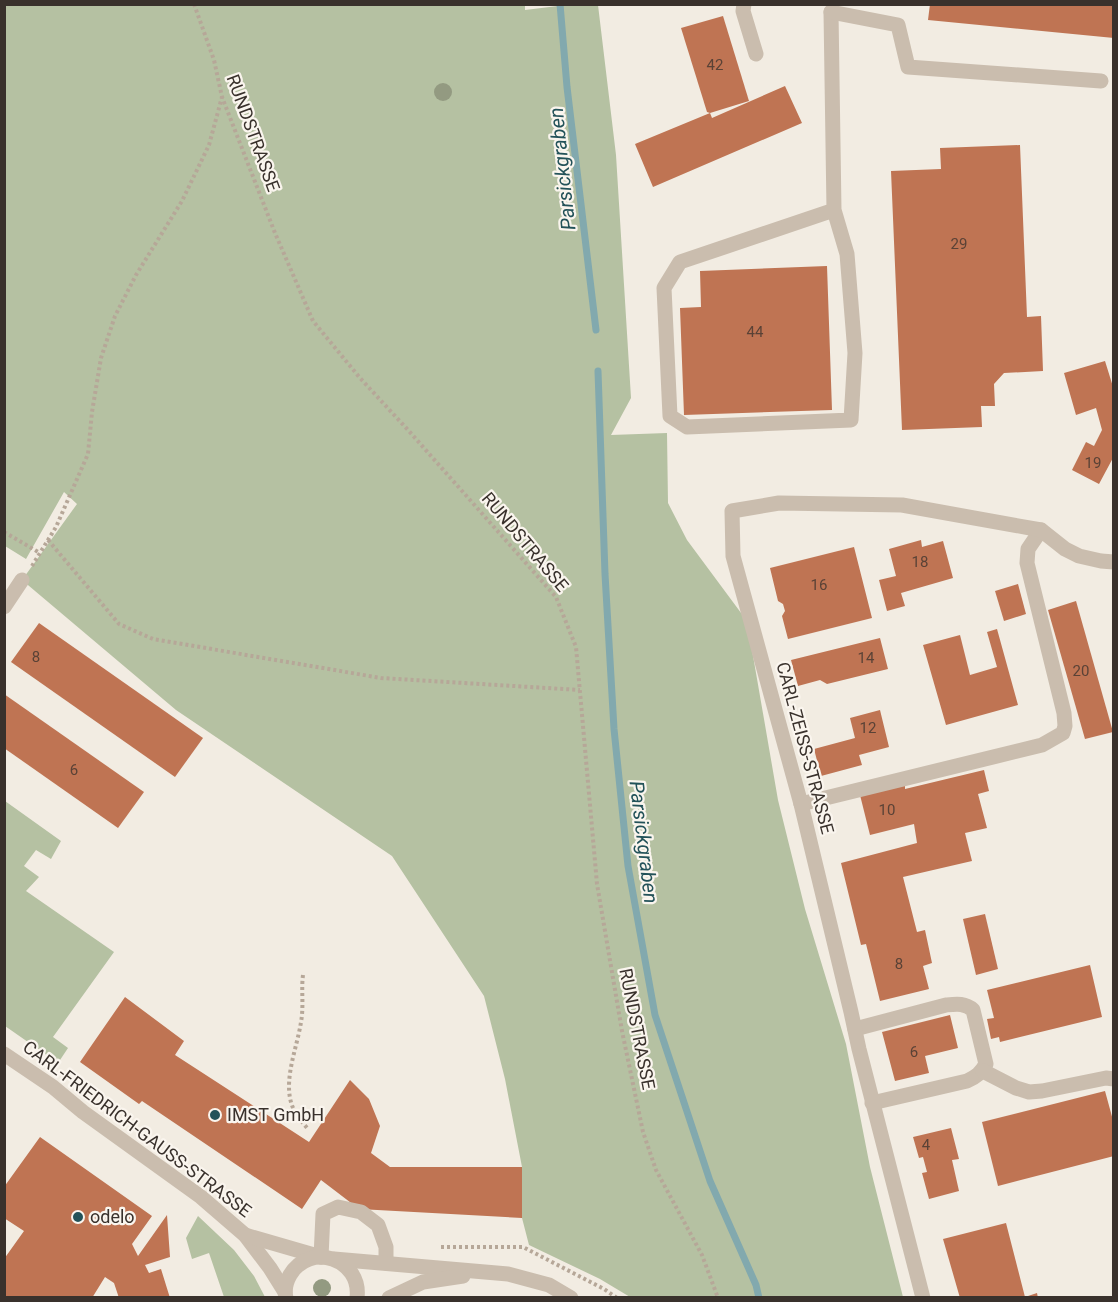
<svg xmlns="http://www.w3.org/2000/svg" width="1118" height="1302" viewBox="0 0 1118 1302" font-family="Roboto,sans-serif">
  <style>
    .green { fill: #b5c1a2 }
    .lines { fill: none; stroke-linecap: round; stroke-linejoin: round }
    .stream { stroke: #82a9ae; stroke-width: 7 }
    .building { fill: #bf7453 }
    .path { stroke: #b6a798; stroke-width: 4; stroke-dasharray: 3 3; stroke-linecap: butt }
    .minor { stroke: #cabdae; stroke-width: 15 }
    .tree { fill: #939a81 }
    .poi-dot { fill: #235259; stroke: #faf5ee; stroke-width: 2 }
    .labels { text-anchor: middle; stroke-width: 4.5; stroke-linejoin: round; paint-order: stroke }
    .number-label { font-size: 15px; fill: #5a4236 }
    .street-label { font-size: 18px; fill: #39312c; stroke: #faf5ee }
    .poi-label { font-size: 18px; fill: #39312c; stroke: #faf5ee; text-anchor: start }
    .water-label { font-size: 20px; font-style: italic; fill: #235259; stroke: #faf5ee }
  </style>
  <rect width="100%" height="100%" fill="#f2ece2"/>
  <g class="green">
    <path d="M525 4V10L566 5H598L616 155 631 398 611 435 667 433 668 503 687 540 747 621 778 800 805 909 846 1044 870 1167 903 1297H630L600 1279 529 1245 522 1218V1167L505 1079 484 996 392 856 176 710 22 580 77 504 64 492 26 559 5 546 4 5Z"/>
    <path d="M5 801 61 841 51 859 36 850 24 866 39 877 26 891 114 952 53 1037 68 1048 58 1063 5 1026Z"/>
    <path d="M198 1216 234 1250 254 1276 265 1297H224L209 1253 192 1259 186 1238Z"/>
  </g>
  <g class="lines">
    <g class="stream">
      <path d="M560 4 567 87 596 330"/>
      <path d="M598 371 605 574 614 729 628 866 655 1015 710 1181 756 1285 759 1298"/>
    </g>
  </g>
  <g class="building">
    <path d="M930 4H1114V38L928 20Z"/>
    <path d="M723 16 749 101 710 113 707 112 681 28Z"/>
    <path d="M785 86 802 123 653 187 635 144 710 113 712 118Z"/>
    <path d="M1020 145 1027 317 1041 316 1043 371 1004 373 994 384 995 406H981L982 427 902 430 891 171 941 169 940 148Z"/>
    <path d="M827 266 832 410 684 415 680 308 701 307 700 271Z"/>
    <path d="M1105 361 1114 390V456L1099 484 1072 470 1086 442 1094 446 1102 430 1096 408 1076 415 1064 373Z"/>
    <path d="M921 540 922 547 943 541 953 578 901 593 905 606 887 611 879 580 896 576 889 549Z"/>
    <path d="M854 547 872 618 788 639 782 616 785 611 783 604 778 601 770 568Z"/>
    <path d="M1018 584 1026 614 1004 621 995 591Z"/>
    <path d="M1076 601 1113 732 1085 739 1048 610Z"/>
    <path d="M39 623 203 738 175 777 11 662Z"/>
    <path d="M997 629 1018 705 946 725 923 645 960 635 970 675 997 667 987 632Z"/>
    <path d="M880 638 888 669 827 684 820 680 798 686 791 660Z"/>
    <path d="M4 694 144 792 118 828 4 748Z"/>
    <path d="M880 710 889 747 859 755 862 765 821 776 814 749 855 738 850 718Z"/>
    <path d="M984 770 989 791 978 794 987 828 965 833 972 861 903 877 917 932 925 930 932 963 923 966 929 989 880 1001 866 944 861 945 841 863 917 843 914 824 870 835 860 795 905 785V789Z"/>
    <path d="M985 914 998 969 976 975 963 919Z"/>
    <path d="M1090 965 1102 1017 1000 1042 999 1037 991 1039 987 1019 994 1018 987 990Z"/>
    <path d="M125 997 184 1041 175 1055 309 1142 350 1080 369 1099 380 1126 371 1153 390 1167H522V1218L359 1209 321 1180 302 1209 142 1101 139 1104 80 1062Z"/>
    <path d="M950 1015 958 1048 925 1056 929 1073 895 1081 882 1032Z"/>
    <path d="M1105 1091 1114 1124V1156L998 1186 982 1122Z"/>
    <path d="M951 1128 959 1159 952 1160 959 1191 929 1199 922 1173 927 1172 923 1157 919 1158 913 1137Z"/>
    <path d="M40 1137 152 1216 132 1244 138 1256 167 1215 170 1257 145 1265 149 1273 161 1269 170 1298H119L114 1283 105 1277 92 1298H4V1259L24 1231 4 1218V1187Z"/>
    <path d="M1006 1223 1025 1297 1037 1293 1038 1298H960L943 1239Z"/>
  </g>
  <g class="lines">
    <g class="path">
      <path d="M194 4 214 60 222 97 275 233 313 321 360 378 408 430 556 597 576 647 597 884 622 1031 643 1132 656 1170 702 1255 718 1298"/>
      <path d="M4 532 40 553"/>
      <path d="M48 540 119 624 153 639 381 678 580 690"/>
      <path d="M32 566 56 527 88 454 92 412 101 358 115 316 136 275 182 201 209 145 222 97"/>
      <path d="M303 975C301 990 304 1006 301 1022 297 1049 281 1084 294 1110 298 1118 303 1123 308 1129"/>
      <path d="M441 1247H523L604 1289 617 1298"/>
    </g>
    <g class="minor">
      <path d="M744 4 743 11 756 54"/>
      <path d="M831 12 834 210 847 254 855 353 851 420 687 427 670 416 664 288 680 262 834 210"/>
      <path d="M831 12 898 25 908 67 1101 81"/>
      <path d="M4 607 22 580"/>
      <path d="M801 804 1042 745 1063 733 1065 726 1064 713 1027 563 1028 549 1041 530"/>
      <path d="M855 1029 946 1005C957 1004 965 1003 973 1010L986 1064C981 1073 976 1077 967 1081L872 1103"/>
      <path d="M4 1054 53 1087 83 1112 201 1197 245 1235 270 1268 285 1292"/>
      <path d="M983 1071 1016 1088 1029 1092 1042 1091 1106 1078 1114 1079"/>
      <path d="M245 1235 321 1257"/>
      <path d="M321 1257 323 1214 338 1207 361 1212 378 1225 386 1247V1263"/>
      <path d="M334 1259 508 1274 549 1285 571 1298"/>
      <path d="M286 1298C284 1290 286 1282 290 1275 310 1241 362 1259 357 1298"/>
      <path d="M389 1298 423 1282 463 1276"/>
      <path d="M923 1298 859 1049 851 1012 801 804 733 556 732 511 779 503 902 505 1041 530 1065 549 1079 556 1101 561 1114 562"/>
    </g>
  </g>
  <g class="tree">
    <circle cx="443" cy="92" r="9"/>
    <circle cx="322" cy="1288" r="9"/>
  </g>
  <g class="poi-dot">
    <circle cx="215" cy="1115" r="6"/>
    <circle cx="78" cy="1217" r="6"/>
  </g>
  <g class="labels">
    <g class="number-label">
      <text x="715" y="70">42</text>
      <text x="959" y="249">29</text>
      <text x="755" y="337">44</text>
      <text x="1093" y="468">19</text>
      <text x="920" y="567">18</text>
      <text x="819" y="590">16</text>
      <text x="36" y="662">8</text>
      <text x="866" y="663">14</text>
      <text x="1081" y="676">20</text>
      <text x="868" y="733">12</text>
      <text x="74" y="775">6</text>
      <text x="887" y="815">10</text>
      <text x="899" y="969">8</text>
      <text x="914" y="1057">6</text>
      <text x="926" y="1150">4</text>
    </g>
    <g class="street-label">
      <text transform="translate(253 133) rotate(70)" y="6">RUNDSTRASSE</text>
      <text transform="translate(525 542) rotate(50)" y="6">RUNDSTRASSE</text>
      <text transform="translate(805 748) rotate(75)" y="6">CARL-ZEISS-STRASSE</text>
      <text transform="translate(637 1029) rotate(79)" y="6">RUNDSTRASSE</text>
      <text transform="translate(137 1129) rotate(37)" y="6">CARL-FRIEDRICH-GAUSS-STRASSE</text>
    </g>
    <g class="poi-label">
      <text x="227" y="1121">IMST GmbH</text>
      <text x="90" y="1223">odelo</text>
    </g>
    <g class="water-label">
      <text transform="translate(562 169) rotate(-96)" y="7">Parsickgraben</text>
      <text transform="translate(644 842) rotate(83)" y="7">Parsickgraben</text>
    </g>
  </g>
  <rect width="1118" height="1302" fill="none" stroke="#39312c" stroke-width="12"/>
</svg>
